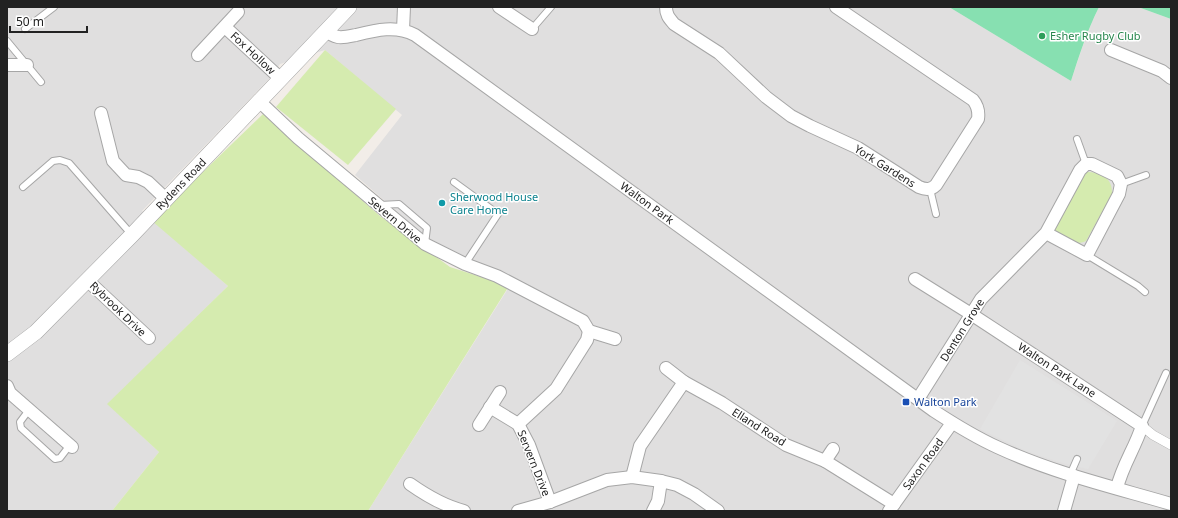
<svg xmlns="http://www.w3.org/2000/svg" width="1178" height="518" viewBox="0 0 1178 518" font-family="'Noto Sans',sans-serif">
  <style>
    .residential { fill: #e0dfdf }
    .grass { fill: #d5ebaf }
    .pitch { fill: #87e0b1 }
    .parking { fill: #e2e2e2 }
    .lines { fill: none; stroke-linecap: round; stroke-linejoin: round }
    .service-casing { stroke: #a6a6a6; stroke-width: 8 }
    .pedestrian-casing { stroke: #a6a6a6; stroke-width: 10 }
    .minor-casing { stroke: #a6a6a6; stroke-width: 14 }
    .tertiary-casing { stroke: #a6a6a6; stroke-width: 16 }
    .service { stroke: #fff; stroke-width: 6 }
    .pedestrian { stroke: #fff; stroke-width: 9 }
    .minor { stroke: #fff; stroke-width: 12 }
    .tertiary { stroke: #fff; stroke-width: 15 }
    .leisure-dot { fill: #2e9e5b; stroke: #fff; stroke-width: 1.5 }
    .culture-dot { fill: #0f9aa8; stroke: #fff; stroke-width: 1.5 }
    .transit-dot { fill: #1a4fb4; stroke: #fff; stroke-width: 1.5 }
    .labels { text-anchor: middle; stroke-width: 3; stroke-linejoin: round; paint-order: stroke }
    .leisure-label { font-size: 11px; fill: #27864d; stroke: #fff; text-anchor: start }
    .street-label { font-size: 11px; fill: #222; stroke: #fff }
    .culture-label { font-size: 11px; fill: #0d838f; stroke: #fff; text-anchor: start }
    .transit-label { font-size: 11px; fill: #164399; stroke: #fff; text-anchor: start }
  </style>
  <rect width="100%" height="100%" fill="#f2ede8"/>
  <path class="residential" d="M7 7H949L1071 81 1081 51 1092 22 1099 7H1138L1171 19V511H368L509 287 433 243 355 175 402 115 325 50 280 64 269 79 142 211 228 286 108 404 159 452 112 511H7Z"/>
  <g class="grass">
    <path d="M325 50 396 109 348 165 276 107Z"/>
    <path d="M263 114 380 216 450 267 509 286 368 511H112L159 452 107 404 228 286 152 221Z"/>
    <path d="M1086 172C1101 172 1113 178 1112 194L1086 241C1072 247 1064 238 1053 231L1080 175Z"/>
  </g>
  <g class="pitch">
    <path d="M949 7H1099C1087 31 1079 56 1071 81Z"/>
    <path d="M1138 7H1171V19Z"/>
  </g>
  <path class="parking" d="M1020 360 1117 421 1088 469 1059 462 1026 451 980 429Z"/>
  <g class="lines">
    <g class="service-casing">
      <g id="service">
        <path d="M25 29 54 7"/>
        <path d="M532 29 551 7"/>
        <path d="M7 41 41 82"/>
        <path d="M1077 139 1086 164"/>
        <path d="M454 182 498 214 465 264"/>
        <path d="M1121 184 1146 175"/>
        <path d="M23 187 53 161 60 160 69 163 132 235"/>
        <path d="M930 189 936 214"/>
        <path d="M380 205 399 204 427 228 425 244"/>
        <path d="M1087 255 1138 286 1145 292"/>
        <path d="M29 410 20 422 21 428 55 459 60 458 70 445"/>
        <path d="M1142 426 1166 373"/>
        <path d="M1070 475 1077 459"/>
      </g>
    </g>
    <g class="pedestrian-casing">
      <path id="pedestrian" d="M1142 426 1153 435 1171 445"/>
    </g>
    <g class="minor-casing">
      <g id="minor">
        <path d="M499 7 532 29"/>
        <path d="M666 7C666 15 669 18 674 24L719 53 766 97 791 116 810 126 858 148 919 187C926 190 931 190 936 185L978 119C979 112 978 106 973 100L836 7"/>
        <path d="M225 27 281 79"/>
        <path d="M403 30 404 7"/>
        <path d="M327 31C330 34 333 36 338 37 343 38 351 36 356 35 376 30 396 25 415 35L934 411C954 424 975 437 997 447 1053 473 1113 487 1171 504"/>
        <path d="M1111 50 1162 71 1171 78"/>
        <path d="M198 55 238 12"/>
        <path d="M7 65H27"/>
        <path d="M259 101 298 138 425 244 465 264 497 276 583 321 589 331 615 339"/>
        <path d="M101 113 113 161 126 175 138 177 148 182 166 199"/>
        <path d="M915 279 971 314 1142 426C1135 448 1122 466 1117 488"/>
        <path d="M87 280 149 338"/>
        <path d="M684 382 722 403 786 445 825 461 833 449"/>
        <path d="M7 386 10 393 72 447"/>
        <path d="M918 399 981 299 1046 233 1080 170 1086 164H1092L1117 176 1121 184 1119 194 1087 255 1046 233"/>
        <path d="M490 407 518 424 529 445 550 502"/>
        <path d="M518 424 556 389 587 340 589 331"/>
        <path d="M479 425 500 392"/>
        <path d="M825 461 894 504"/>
        <path d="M632 477 640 446 684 382 666 368"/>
        <path d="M410 484C427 496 444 506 464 511"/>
        <path d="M518 511 550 502 607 480 632 477 661 481 677 485 694 494 718 511"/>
        <path d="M653 511 658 501 661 481"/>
        <path d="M889 511 952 423"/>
        <path d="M1064 511 1074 476"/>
      </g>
    </g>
    <g class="tertiary-casing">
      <path id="tertiary" d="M7 354 36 332 132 235 349 7"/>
    </g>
    <use href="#service" class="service"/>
    <use href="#pedestrian" class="pedestrian"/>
    <use href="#minor" class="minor"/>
    <use href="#tertiary" class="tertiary"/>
  </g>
  <circle class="leisure-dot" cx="1042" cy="36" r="4"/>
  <circle class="culture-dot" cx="442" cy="203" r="4"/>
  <rect class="transit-dot" x="902" y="398" width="8" height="8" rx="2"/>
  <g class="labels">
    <g class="leisure-label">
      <text x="1050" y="40">Esher Rugby Club</text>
    </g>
    <g class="street-label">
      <text transform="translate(253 53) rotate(43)" y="4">Fox Hollow</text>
      <text transform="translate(885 166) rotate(32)" y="4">York Gardens</text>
      <text transform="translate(181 184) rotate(-46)" y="4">Rydens Road</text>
      <text transform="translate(647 203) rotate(36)" y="4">Walton Park</text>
      <text transform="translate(395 220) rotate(40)" y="4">Severn Drive</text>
      <text transform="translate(118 309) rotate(44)" y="4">Rybrook Drive</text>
      <text transform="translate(962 330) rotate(-58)" y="4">Denton Grove</text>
      <text transform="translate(1057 370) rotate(33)" y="4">Walton Park Lane</text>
      <text transform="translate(759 427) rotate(32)" y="4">Elland Road</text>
      <text transform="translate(534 463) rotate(68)" y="4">Servern Drive</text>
      <text transform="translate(923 464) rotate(-54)" y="4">Saxon Road</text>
    </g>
    <g class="culture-label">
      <text x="450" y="201">Sherwood House<tspan x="450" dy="13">Care Home</tspan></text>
    </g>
    <g class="transit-label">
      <text x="914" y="406">Walton Park</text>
    </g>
  </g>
  <rect width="1178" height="518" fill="none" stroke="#222222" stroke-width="16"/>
  <path d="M10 26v6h77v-6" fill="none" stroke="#222222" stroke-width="2"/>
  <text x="16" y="26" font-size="12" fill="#222222" stroke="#ffffff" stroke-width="3" paint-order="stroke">50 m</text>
</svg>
